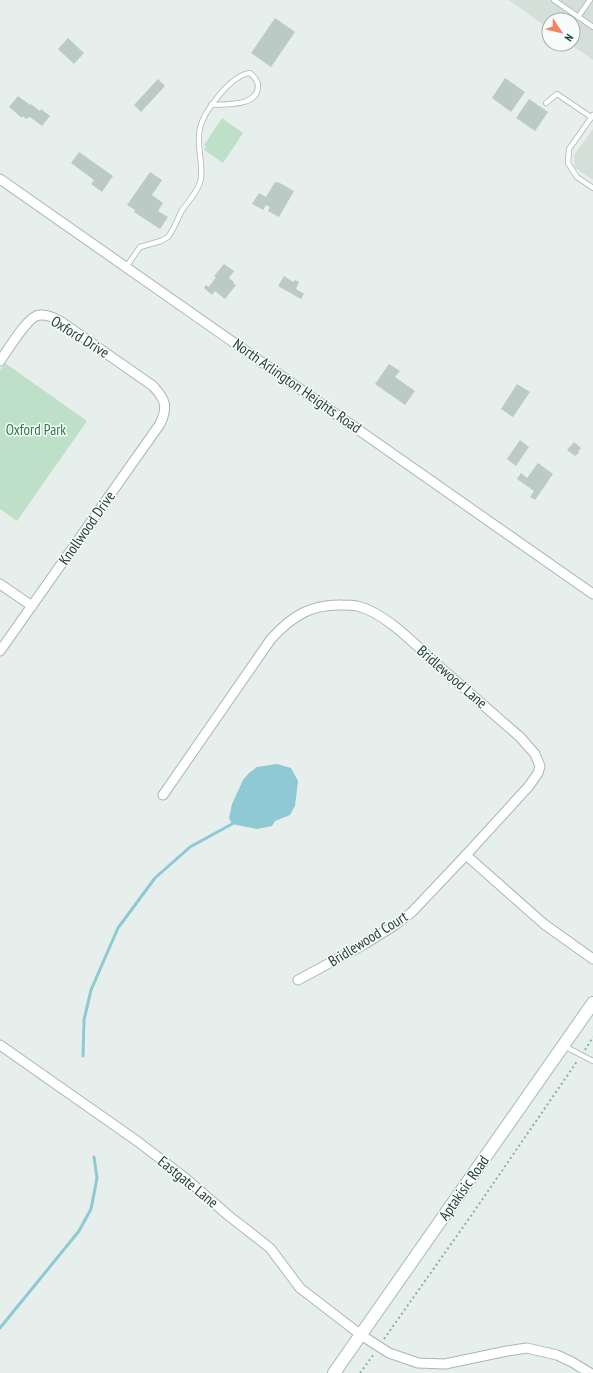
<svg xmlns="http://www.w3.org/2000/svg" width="593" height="1373" viewBox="0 0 593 1373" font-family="'PT Sans Narrow',sans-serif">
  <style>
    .built { fill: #d4dfda }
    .green { fill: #bfe0c8 }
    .water { fill: #8ec9d4 }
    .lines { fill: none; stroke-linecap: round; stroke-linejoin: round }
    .stream { stroke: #8ec9d4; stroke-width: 3 }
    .building { fill: #bbcac4 }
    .service-casing { stroke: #a8b8b2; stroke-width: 6 }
    .minor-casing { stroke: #a8b8b2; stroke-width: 11 }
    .secondary-casing { stroke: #a4bbb3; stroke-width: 14 }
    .path { stroke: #86b3a5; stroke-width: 2; stroke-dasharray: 2 3; stroke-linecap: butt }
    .service { stroke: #fff; stroke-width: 4.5 }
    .minor { stroke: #fff; stroke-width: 9 }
    .secondary { stroke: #fff; stroke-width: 12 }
    .labels { text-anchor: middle; stroke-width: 3; stroke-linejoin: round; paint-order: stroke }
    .street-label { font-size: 15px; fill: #24423a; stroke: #f7fbf9 }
    .park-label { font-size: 15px; fill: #2d7a4b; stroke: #f7fbf9 }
  </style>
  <rect width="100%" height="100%" fill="#e6efeb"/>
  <g class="built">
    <path d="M509 0H593V60L570 44H573V20H549V29Z"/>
    <path d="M593 129V180L575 168 574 155Z"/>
  </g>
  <g class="green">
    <path d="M222 118 243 133 223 163 204 150 206 147 204 145Z"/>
    <path d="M5 363 87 421 17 521 0 509V370Z"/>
  </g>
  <path class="water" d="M277 764 291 768 298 781 295 806 290 815 275 821 272 826 257 829 232 824 229 818 232 804 243 780 249 773 257 767Z"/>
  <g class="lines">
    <g class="stream">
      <path d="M83 1056 84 1020 91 990 118 928 155 878 190 847 232 824"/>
      <path d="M0 1328 79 1231 91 1209 97 1178 94 1157"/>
    </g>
  </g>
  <g class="building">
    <path d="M275 18 295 32 271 67 251 53Z"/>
    <path d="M68 38 84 53 74 64 58 49Z"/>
    <path d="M505 78 525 92 511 112 492 98Z"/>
    <path d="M158 79 165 86 141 112 134 105Z"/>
    <path d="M18 96 30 105 31 104 40 111 41 109 50 116 42 126 30 117 26 119 23 116 22 118 9 107Z"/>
    <path d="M529 99 548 112 535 131 516 118Z"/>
    <path d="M79 152 113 176 102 192 91 184 94 180 71 163Z"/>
    <path d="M150 172 162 180 152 195 163 203 158 211 168 217 160 229 134 212 135 210 127 205Z"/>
    <path d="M275 182 277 183 278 182 294 191 279 217 268 211 270 207 266 205 263 210 252 204 259 193 266 197Z"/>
    <path d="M224 264 234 271 229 278 234 282 233 283 236 285 225 299 215 291 212 295 204 288 206 285 209 287 216 277 214 276Z"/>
    <path d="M284 276 293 282 295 280 299 282 296 289 304 294 301 299 278 286Z"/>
    <path d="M389 364 400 371 395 377 415 391 405 405 375 384Z"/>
    <path d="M517 384 530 392 513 417 501 409Z"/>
    <path d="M520 440 529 447 516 466 507 459Z"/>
    <path d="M574 442 581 448 578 452 579 453 575 456 567 450Z"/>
    <path d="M538 463 553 474 535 500 530 497 534 491 517 479 521 473 527 478Z"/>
  </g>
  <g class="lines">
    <g class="service-casing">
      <g id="service">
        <path d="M554 0 593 27"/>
        <path d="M578 17 590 0"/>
        <path d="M546 103 557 94 591 117"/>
        <path d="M593 115 569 149 568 163 577 177 593 188"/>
        <path d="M126 267 140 247 161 241 168 237C174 229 177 221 181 212 187 203 200 189 201 178 203 161 196 145 200 128 204 111 231 75 250 73 254 77 258 80 258 86 258 107 225 104 211 105"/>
        <path d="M564 1046 593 1061"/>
      </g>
    </g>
    <g class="minor-casing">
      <g id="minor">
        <path d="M0 179 593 594"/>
        <path d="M0 361C8 350 25 321 36 316 44 313 53 317 60 321L153 386C166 400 168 407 160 424L0 651"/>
        <path d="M0 584 32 606"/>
        <path d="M163 795 271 639C292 616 311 604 342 605 347 605 353 605 357 606 384 612 415 644 435 663 463 687 491 712 520 737L535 754 540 766 538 773 529 786 466 855 412 912 395 925 363 945 298 980"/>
        <path d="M466 855 544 924 593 959"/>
        <path d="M0 1045 137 1141 184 1177 229 1216 270 1248 300 1288 361 1335 389 1353 418 1363 445 1364 507 1351 527 1348 557 1355 572 1362 590 1373"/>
      </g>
    </g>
    <g class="secondary-casing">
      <path id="secondary" d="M334 1373 593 1003"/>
    </g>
    <g class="path">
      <path d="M585 1050 593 1037"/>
      <path d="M384 1339 473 1213 578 1060"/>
      <path d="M360 1373 374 1354"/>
    </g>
    <use href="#service" class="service"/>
    <use href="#minor" class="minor"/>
    <use href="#secondary" class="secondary"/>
  </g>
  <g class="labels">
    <g class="street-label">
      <text transform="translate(80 337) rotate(32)" y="5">Oxford Drive</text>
      <text transform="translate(297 386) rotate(35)" y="5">North Arlington Heights Road</text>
      <text transform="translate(87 528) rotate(-55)" y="5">Knollwood Drive</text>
      <text transform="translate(452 677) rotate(41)" y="5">Bridlewood Lane</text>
      <text transform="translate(368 939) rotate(-32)" y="5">Bridlewood Court</text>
      <text transform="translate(188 1182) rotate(39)" y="5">Eastgate Lane</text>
      <text transform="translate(464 1188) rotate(-55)" y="5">Aptakisic Road</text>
    </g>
    <g class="park-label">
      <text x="36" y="435">Oxford Park</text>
    </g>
  </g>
  <g transform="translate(561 32) rotate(125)"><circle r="19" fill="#f7fbf9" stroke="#a3b1ad"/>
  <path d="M0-3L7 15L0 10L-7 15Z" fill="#f4845f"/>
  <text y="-6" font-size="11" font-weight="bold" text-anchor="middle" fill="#24423a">N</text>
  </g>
</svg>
